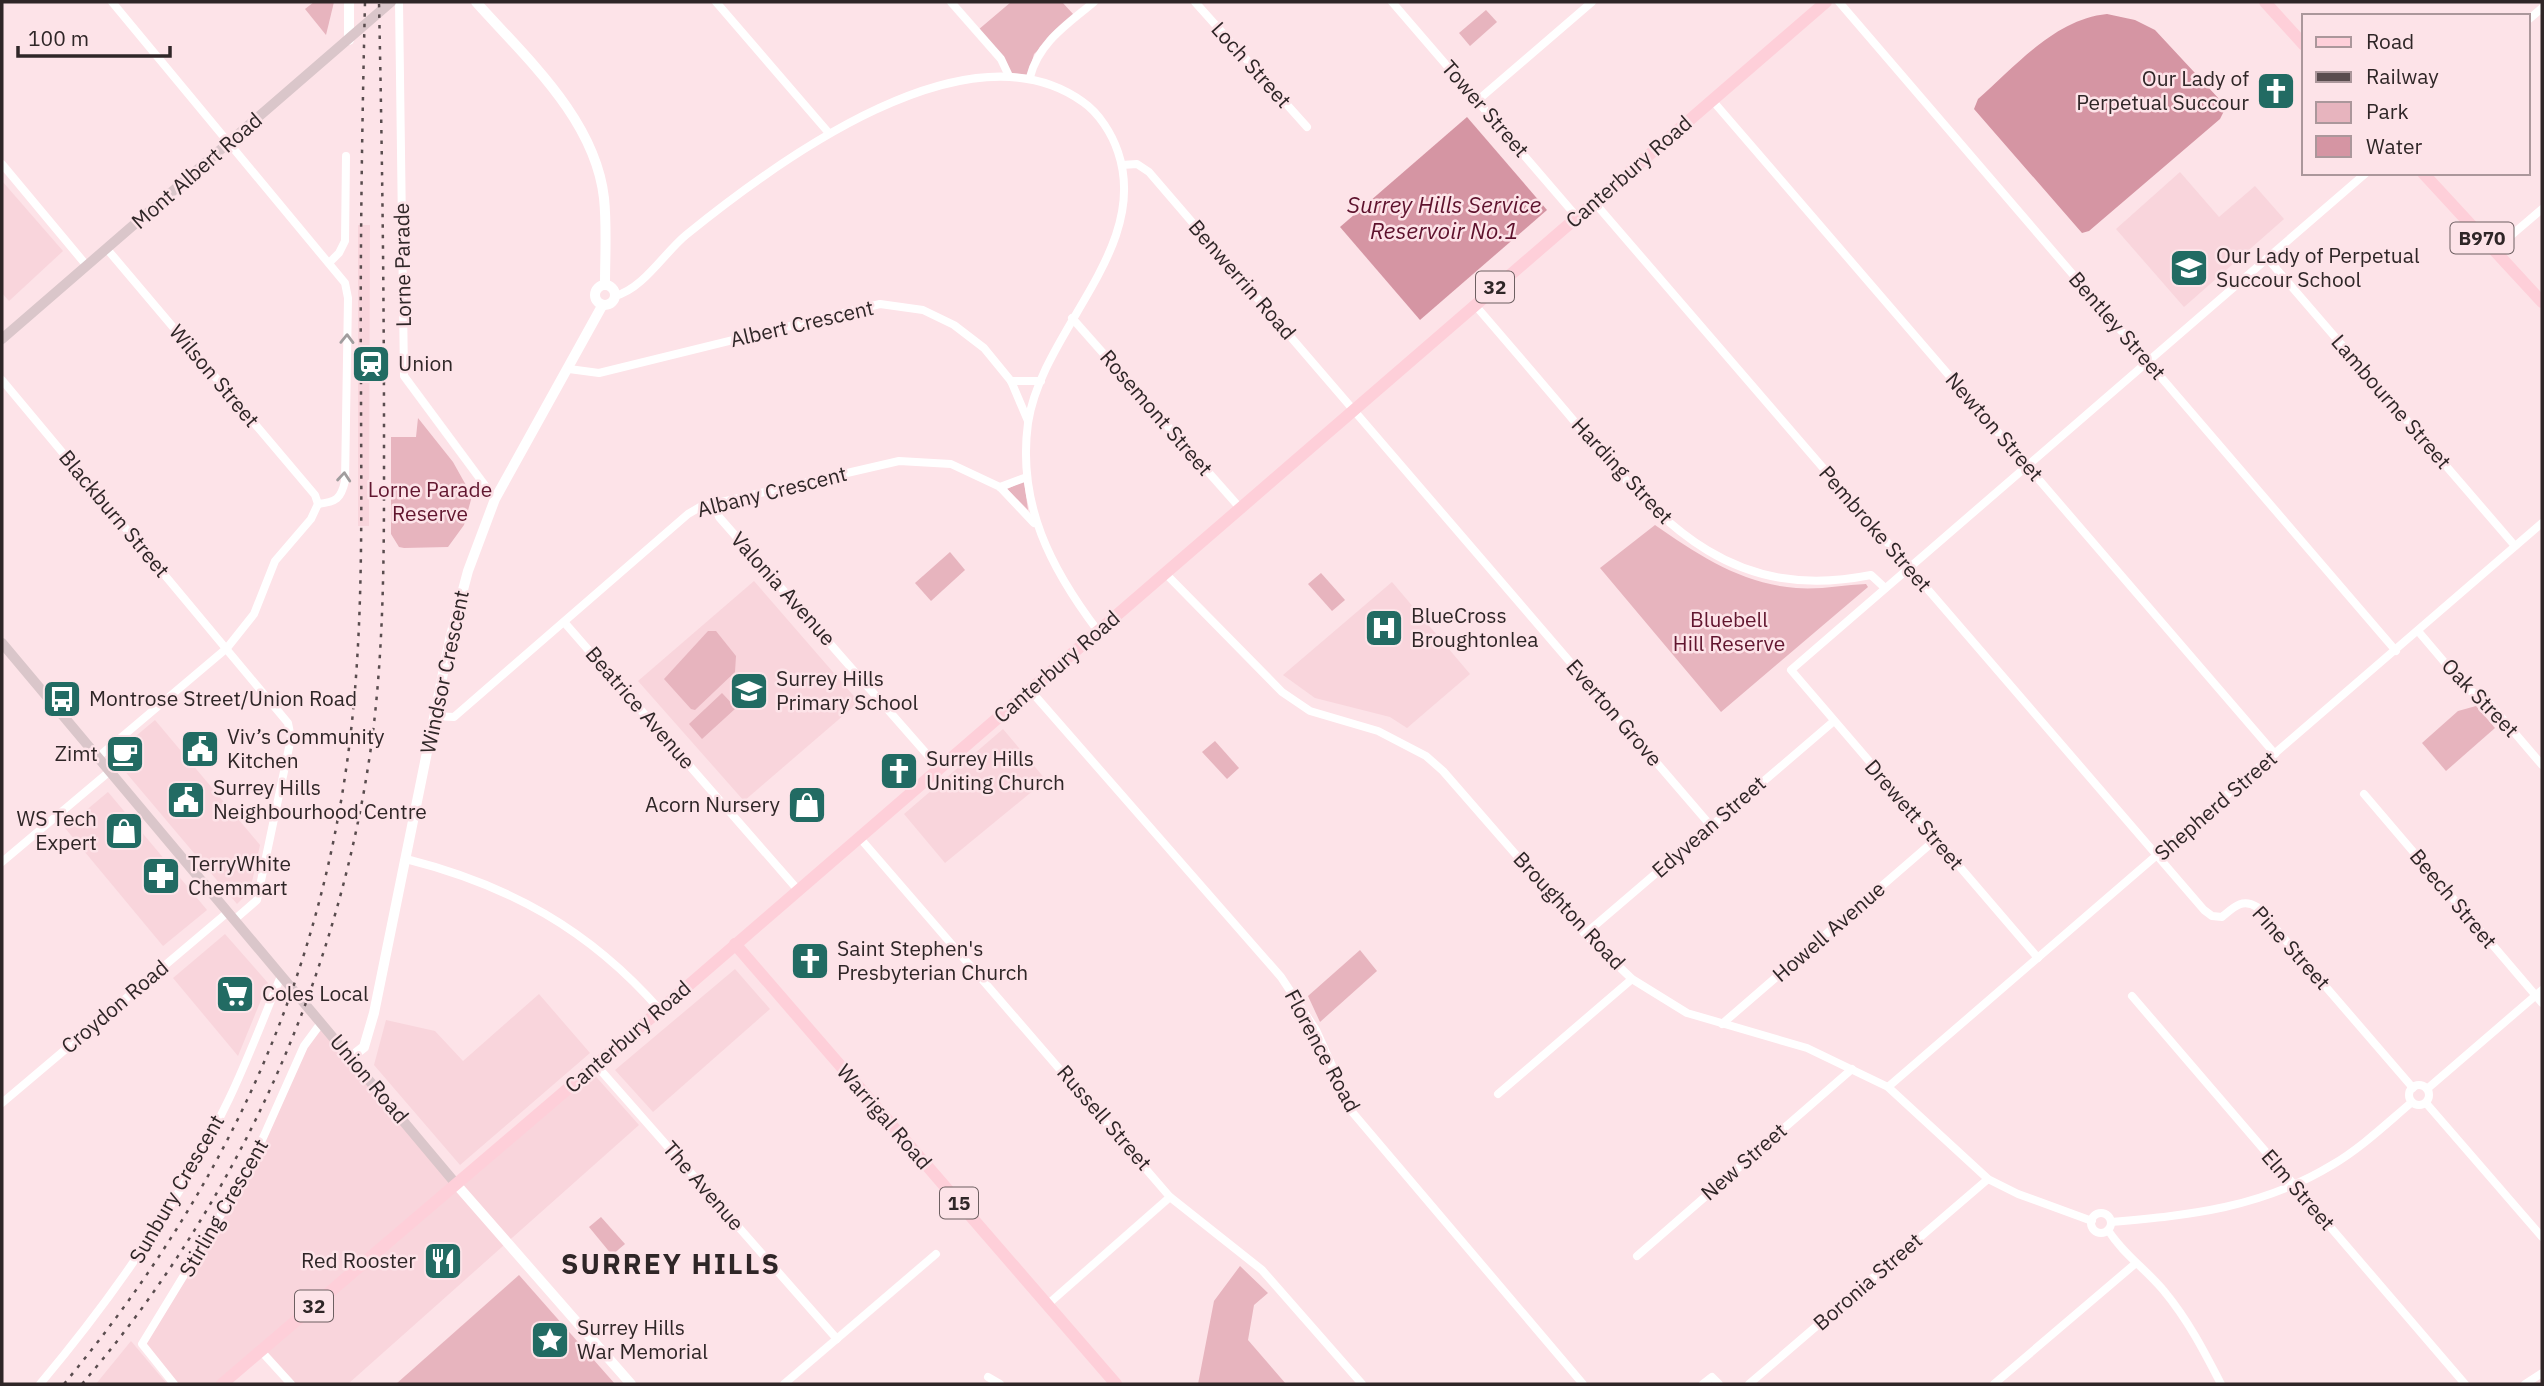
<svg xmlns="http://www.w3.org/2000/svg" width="2544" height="1386" viewBox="0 0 2544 1386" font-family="'IBM Plex Sans',sans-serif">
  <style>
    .built { fill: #f9d5dc }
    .green { fill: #e7b4be }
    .water { fill: #d595a3 }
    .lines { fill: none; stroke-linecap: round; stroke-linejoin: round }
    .minor { stroke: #fff; stroke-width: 8 }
    .tertiary { stroke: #fff; stroke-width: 10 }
    .secondary { stroke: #dac6ca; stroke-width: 10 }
    .primary { stroke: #fecfd9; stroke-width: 12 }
    .rail { stroke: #594c4e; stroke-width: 2.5; stroke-dasharray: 3.5 7; stroke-linecap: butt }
    .oneway { stroke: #a19d9e }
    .labels { text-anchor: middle; stroke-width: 5; stroke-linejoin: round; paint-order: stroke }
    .shield { fill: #fde3e8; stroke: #6d5f61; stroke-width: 2 }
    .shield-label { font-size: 19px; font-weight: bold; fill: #2f2627 }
    .street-label { font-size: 21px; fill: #2f2627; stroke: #fde3e8 }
    .poi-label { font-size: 21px; fill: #2f2627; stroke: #fde3e8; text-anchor: start }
    .park-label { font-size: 21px; fill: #61162f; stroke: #fde3e8 }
    .water-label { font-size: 23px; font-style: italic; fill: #5d112c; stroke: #fde3e8 }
    .district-label { font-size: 28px; font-weight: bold; letter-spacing: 2px; fill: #2f2627; stroke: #fde3e8 }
  </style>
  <rect width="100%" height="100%" fill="#fde3e8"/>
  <g class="built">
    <path d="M2180 172 2219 217 2255 186 2284 219 2184 307 2116 229Z"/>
    <path d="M2 181 63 251 9 301 2 293Z"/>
    <path d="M358 225H370L369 526H358Z"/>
    <path d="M754 581 859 702 744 801 638 681Z"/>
    <path d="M1392 582 1470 674 1407 728 1390 717 1315 698 1283 675Z"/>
    <path d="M155 720 260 845 250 891 237 904 112 756Z"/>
    <path d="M1003 729 1046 780 945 863 904 814Z"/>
    <path d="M108 792 207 910 163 946 65 828Z"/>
    <path d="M225 934 268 983 238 1056 173 978Z"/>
    <path d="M735 969 770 1009 653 1112 615 1070Z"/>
    <path d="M539 994 590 1053 460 1165 374 1065 386 1020 435 1031 463 1061Z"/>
    <path d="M321 1023 456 1184 590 1070 639 1125 348 1384H291L261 1351 222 1384H174L147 1353V1332L222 1217 304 1046Z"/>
    <path d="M131 1341 167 1384H96Z"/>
  </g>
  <g class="green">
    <path d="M314 2H334L326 35 305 9Z"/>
    <path d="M1011 2H1062L1074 15 1034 54 1028 75 1010 73 978 30Z"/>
    <path d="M1486 10 1497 22 1470 46 1459 33Z"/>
    <path d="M418 418 453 462 472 496 464 525 448 547 404 548 399 547 391 534V437H416Z"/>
    <path d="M1024 481 1028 510 1007 489Z"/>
    <path d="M1655 525C1698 555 1742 584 1796 588 1820 590 1842 585 1866 584L1868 587 1721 712 1600 568Z"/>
    <path d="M950 552 965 570 931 601 915 583Z"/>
    <path d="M1321 573 1345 600 1332 611 1308 584Z"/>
    <path d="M708 631H716L736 656 735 672 695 710 691 709 664 679Z"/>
    <path d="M722 693 736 708 702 739 689 724Z"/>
    <path d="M2476 706 2495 728 2446 771 2422 743 2458 711Z"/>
    <path d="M1215 741 1239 768 1227 779 1202 752Z"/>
    <path d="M1360 950 1377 971 1320 1022 1308 996Z"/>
    <path d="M601 1217 625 1244 612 1255 589 1227Z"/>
    <path d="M1240 1266 1268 1293 1254 1305 1248 1340 1286 1384H1198L1214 1301Z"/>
    <path d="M519 1275 615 1384H396Z"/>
  </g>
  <g class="water">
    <path d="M2107 14 2135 20 2155 30 2221 101 2224 111 2220 119 2089 231 2082 233 1974 109 1978 99C2016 66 2055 19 2107 14Z"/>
    <path d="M1467 117 1547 210 1420 320 1340 227Z"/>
  </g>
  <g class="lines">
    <g class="minor">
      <path d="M112 2 345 283 348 298 345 481C341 499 336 502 318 504"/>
      <path d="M399 2 404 376 495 499"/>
      <path d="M716 2 828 132"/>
      <path d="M951 2 1001 59 1009 76"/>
      <path d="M1195 2 1307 127"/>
      <path d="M1392 2 1577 217"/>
      <path d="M1839 2 2396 651"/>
      <path d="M2528 20 2542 8"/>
      <path d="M1030 77C1039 42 1068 24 1094 2"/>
      <path d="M1478 100 1592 2"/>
      <path d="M1712 100 2275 754"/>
      <path d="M2 164 87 266"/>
      <path d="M1122 165 1137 164 1149 172 1711 826"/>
      <path d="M1594 202 2204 910 2212 916 2222 917C2234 907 2242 898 2257 907L2413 1088"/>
      <path d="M107 249 315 495 318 504"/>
      <path d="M2494 250 2542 209"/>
      <path d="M2267 258 2515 546"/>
      <path d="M330 262 339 253 345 241 346 156"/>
      <path d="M615 296C643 289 664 253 686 235 776 162 968 19 1083 102 1099 113 1112 134 1118 152 1151 249 1042 330 1028 423 1017 504 1051 569 1098 631"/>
      <path d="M1475 305C1512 348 1549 391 1585 434 1667 529 1734 602 1871 575L1885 588"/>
      <path d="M1072 318 1240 508"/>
      <path d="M569 369 599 373 880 304 923 310 954 325 984 348 1011 381 1028 421"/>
      <path d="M2 380 288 723 291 738 257 900 234 920"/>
      <path d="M1011 381H1041"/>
      <path d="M1000 487 1027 477"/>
      <path d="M714 502 719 517 939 768"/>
      <path d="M1165 573 1282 692 1310 711 1378 731 1426 756 1443 771 1585 934 1632 979 1687 1013 1807 1048 1888 1087 1988 1179 2018 1194 2092 1221"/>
      <path d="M564 622 798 890"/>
      <path d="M2418 631 2468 690 2484 697 2542 765"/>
      <path d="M1030 690 1281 977 1316 1030 1353 1113 1583 1384"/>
      <path d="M434 716 454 717 688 514 700 507 899 461 951 464 1000 487 1034 523"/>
      <path d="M98 757 227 648 254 614 275 561 311 519 318 504"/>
      <path d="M2364 794 2542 1003"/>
      <path d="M859 837 1170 1197 1262 1270 1362 1384"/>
      <path d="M406 859C509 885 589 929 660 1010"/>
      <path d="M2 862 110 771"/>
      <path d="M1585 934 1834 721"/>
      <path d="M2038 958 1791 670 2366 173"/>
      <path d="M2132 996 2465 1384"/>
      <path d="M1722 1024 1935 840"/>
      <path d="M596 1065 837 1339"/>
      <circle cx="2419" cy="1095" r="10"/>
      <path d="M1888 1087 2542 523"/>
      <path d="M2427 1089 2542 990"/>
      <path d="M1498 1094 1632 979"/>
      <path d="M2 1103 228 912"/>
      <path d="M2426 1103 2542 1237"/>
      <circle cx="2101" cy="1223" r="10"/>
      <path d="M2111 1222C2191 1215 2261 1208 2332 1165 2361 1148 2386 1124 2412 1102"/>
      <path d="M2108 1230C2123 1254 2146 1269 2164 1291 2188 1320 2204 1351 2221 1384"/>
      <path d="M1637 1256 1852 1069"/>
      <path d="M1047 1305 1170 1197"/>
      <path d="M261 1351 291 1384"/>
      <path d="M988 1377 1000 1384"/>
      <path d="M40 1384C114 1296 179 1203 229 1099 248 1059 264 1017 281 976"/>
      <path d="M174 1384 142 1344 250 1167 304 1046 321 1023"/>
      <path d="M784 1384 936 1254"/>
      <path d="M1703 1384 1712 1377 1719 1384"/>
      <path d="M1749 1384 1988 1179"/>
      <path d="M1994 1384 2136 1263"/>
      <path d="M2525 1384 2542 1373"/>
    </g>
    <g class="tertiary">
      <path d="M476 2C526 58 595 119 604 198 607 227 605 256 605 285"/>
      <path d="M349 40V2"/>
      <circle cx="605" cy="295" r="10"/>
      <path d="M350 1058 364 1047 374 1013 450 639 468 571 495 499 602 306"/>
      <path d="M456 1184 631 1384"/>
    </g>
    <g class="secondary">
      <path d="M2 339 391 2"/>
      <path d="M2 643 456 1184"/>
    </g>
    <g class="primary">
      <path d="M2265 2 2304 45"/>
      <path d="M2423 173 2542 302"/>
      <path d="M735 944 1116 1384"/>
      <path d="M222 1384 660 1010 1826 2"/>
    </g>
    <g class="rail">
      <path d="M64 1384C211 1207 308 1012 344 783 365 650 361 516 361 382 360 255 362 128 365 2"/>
      <path d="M82 1384C237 1203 340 976 372 740 385 638 384 536 384 433 384 289 382 146 379 2"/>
    </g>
  </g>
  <defs><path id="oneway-chevron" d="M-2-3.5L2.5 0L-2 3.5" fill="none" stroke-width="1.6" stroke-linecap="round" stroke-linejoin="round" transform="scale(1.75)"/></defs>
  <g class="oneway">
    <use href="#oneway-chevron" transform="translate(347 339) rotate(-89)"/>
    <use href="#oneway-chevron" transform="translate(344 477) rotate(-85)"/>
  </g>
  <defs>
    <g id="church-square" transform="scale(2.0125)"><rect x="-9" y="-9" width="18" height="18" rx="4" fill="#226b63" stroke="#fde3e8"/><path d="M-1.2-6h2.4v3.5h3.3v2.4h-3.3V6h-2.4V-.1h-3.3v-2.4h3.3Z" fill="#fff"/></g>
    <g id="school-square" transform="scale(2.0125)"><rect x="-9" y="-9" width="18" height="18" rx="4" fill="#226b63" stroke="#fde3e8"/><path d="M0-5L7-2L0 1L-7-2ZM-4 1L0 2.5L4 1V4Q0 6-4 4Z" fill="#fff"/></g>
    <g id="station-square" transform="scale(2.0125)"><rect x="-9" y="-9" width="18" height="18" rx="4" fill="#226b63" stroke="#fde3e8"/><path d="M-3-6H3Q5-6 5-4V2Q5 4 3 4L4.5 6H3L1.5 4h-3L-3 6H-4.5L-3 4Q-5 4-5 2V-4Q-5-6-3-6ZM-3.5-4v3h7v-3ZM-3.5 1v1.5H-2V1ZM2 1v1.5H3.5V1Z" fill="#fff"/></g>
    <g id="hospital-square" transform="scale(2.0125)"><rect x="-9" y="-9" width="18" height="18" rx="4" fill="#226b63" stroke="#fde3e8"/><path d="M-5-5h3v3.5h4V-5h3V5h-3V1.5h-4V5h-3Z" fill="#fff"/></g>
    <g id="bus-square" transform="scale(2.0125)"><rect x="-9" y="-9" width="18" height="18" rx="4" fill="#226b63" stroke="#fde3e8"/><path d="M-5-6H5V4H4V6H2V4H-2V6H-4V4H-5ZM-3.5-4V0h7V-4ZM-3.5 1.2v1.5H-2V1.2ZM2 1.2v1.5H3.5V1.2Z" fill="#fff"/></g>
    <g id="civic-square" transform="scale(2.0125)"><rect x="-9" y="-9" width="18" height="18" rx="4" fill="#226b63" stroke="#fde3e8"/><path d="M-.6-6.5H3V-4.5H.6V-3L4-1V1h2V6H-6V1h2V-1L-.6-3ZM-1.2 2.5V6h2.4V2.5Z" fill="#fff"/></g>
    <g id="cafe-square" transform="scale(2.0125)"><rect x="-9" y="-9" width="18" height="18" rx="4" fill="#226b63" stroke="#fde3e8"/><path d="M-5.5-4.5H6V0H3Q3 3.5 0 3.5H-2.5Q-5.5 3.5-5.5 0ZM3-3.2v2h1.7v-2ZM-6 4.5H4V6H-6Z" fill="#fff"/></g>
    <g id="shop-square" transform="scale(2.0125)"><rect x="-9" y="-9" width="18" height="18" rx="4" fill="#226b63" stroke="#fde3e8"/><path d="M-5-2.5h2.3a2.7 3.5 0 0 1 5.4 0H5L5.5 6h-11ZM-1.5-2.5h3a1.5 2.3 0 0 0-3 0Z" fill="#fff"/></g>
    <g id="pharmacy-square" transform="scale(2.0125)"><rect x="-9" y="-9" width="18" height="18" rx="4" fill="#226b63" stroke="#fde3e8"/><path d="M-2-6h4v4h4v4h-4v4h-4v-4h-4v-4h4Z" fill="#fff"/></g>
    <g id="supermarket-square" transform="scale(2.0125)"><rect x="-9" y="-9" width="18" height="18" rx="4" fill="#226b63" stroke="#fde3e8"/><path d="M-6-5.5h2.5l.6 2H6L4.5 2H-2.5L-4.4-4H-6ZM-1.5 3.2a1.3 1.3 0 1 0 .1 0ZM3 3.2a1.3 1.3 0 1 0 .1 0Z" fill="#fff"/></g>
    <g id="restaurant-square" transform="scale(2.0125)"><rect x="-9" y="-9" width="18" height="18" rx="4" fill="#226b63" stroke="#fde3e8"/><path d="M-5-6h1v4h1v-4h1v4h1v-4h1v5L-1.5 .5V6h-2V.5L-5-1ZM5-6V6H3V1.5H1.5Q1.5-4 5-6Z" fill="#fff"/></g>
    <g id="sight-square" transform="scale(2.0125)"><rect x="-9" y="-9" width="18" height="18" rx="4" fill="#226b63" stroke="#fde3e8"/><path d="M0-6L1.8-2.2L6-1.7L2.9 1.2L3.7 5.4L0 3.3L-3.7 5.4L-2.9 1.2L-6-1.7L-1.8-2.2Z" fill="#fff"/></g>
  </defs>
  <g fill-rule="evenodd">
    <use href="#church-square" x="2276" y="91"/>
    <use href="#school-square" x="2189" y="268"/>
    <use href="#station-square" x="371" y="364"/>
    <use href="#hospital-square" x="1384" y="628"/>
    <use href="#school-square" x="749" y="691"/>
    <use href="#bus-square" x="62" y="699"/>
    <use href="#civic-square" x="200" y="749"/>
    <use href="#cafe-square" x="125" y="754"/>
    <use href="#church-square" x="899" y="771"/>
    <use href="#civic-square" x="186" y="800"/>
    <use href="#shop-square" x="807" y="805"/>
    <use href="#shop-square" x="124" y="831"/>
    <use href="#pharmacy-square" x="161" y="876"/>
    <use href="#church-square" x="810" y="961"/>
    <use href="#supermarket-square" x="235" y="994"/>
    <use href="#restaurant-square" x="443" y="1261"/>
    <use href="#sight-square" x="550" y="1340"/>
  </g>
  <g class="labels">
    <g class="shield">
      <rect x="2450.5" y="222.5" width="63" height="31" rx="5"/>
      <rect x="1476" y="271.5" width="38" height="31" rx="5"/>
      <rect x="940" y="1187.5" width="38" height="31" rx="5"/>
      <rect x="295" y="1290.5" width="38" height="31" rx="5"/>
    </g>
    <g class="shield-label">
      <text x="2482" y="245">B970</text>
      <text x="1495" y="294">32</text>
      <text x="959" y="1210">15</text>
      <text x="314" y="1313">32</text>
    </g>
    <g class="street-label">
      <text transform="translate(1251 65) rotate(48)" y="7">Loch Street</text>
      <text transform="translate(1485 109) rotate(49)" y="7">Tower Street</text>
      <text transform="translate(197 171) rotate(-41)" y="7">Mont Albert Road</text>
      <text transform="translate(1629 172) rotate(-41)" y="7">Canterbury Road</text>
      <text transform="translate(403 265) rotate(-91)" y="7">Lorne Parade</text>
      <text transform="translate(1242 280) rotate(49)" y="7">Benwerrin Road</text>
      <text transform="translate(802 324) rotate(-13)" y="7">Albert Crescent</text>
      <text transform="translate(2117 326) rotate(49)" y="7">Bentley Street</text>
      <text transform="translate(214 376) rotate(50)" y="7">Wilson Street</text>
      <text transform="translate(2391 402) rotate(49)" y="7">Lambourne Street</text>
      <text transform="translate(1156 413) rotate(49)" y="7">Rosemont Street</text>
      <text transform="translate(1994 427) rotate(49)" y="7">Newton Street</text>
      <text transform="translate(1622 471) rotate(47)" y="7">Harding Street</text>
      <text transform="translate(772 492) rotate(-14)" y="7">Albany Crescent</text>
      <text transform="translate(114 514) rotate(50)" y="7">Blackburn Street</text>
      <text transform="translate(1875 529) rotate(49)" y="7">Pembroke Street</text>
      <text transform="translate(783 589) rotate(48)" y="7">Valonia Avenue</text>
      <text transform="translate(1057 667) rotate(-41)" y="7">Canterbury Road</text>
      <text transform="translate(445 672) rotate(-78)" y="7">Windsor Crescent</text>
      <text transform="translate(2480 698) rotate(46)" y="7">Oak Street</text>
      <text transform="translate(640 708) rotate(49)" y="7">Beatrice Avenue</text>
      <text transform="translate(1614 713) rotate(49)" y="7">Everton Grove</text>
      <text transform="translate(2216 806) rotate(-41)" y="7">Shepherd Street</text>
      <text transform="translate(1914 815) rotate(49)" y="7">Drewett Street</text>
      <text transform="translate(1709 827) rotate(-41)" y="7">Edyvean Street</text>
      <text transform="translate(2453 899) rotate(50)" y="7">Beech Street</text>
      <text transform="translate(1569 911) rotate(47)" y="7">Broughton Road</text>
      <text transform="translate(1829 932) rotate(-41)" y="7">Howell Avenue</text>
      <text transform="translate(2291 948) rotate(48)" y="7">Pine Street</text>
      <text transform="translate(115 1007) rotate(-40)" y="7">Croydon Road</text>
      <text transform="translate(628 1037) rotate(-41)" y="7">Canterbury Road</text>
      <text transform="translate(1322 1051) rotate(62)" y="7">Florence Road</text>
      <text transform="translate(369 1079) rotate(50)" y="7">Union Road</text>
      <text transform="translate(884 1117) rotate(49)" y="7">Warrigal Road</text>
      <text transform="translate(1104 1118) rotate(49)" y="7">Russell Street</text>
      <text transform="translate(1744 1162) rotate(-41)" y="7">New Street</text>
      <text transform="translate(703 1186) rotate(49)" y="7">The Avenue</text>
      <text transform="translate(177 1189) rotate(-60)" y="7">Sunbury Crescent</text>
      <text transform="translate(2298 1190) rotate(49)" y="7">Elm Street</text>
      <text transform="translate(224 1208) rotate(-60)" y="7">Stirling Crescent</text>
      <text transform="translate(1868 1282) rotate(-41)" y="7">Boronia Street</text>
    </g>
    <g class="poi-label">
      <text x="2249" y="86" text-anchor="end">Our Lady of<tspan x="2249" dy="24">Perpetual Succour</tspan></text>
      <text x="2216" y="263">Our Lady of Perpetual<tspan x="2216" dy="24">Succour School</tspan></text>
      <text x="398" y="371">Union</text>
      <text x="1411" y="623">BlueCross<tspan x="1411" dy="24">Broughtonlea</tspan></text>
      <text x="776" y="686">Surrey Hills<tspan x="776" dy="24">Primary School</tspan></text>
      <text x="89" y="706">Montrose Street/Union Road</text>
      <text x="227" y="744">Viv’s Community<tspan x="227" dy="24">Kitchen</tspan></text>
      <text x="98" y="761" text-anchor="end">Zimt</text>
      <text x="926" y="766">Surrey Hills<tspan x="926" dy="24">Uniting Church</tspan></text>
      <text x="213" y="795">Surrey Hills<tspan x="213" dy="24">Neighbourhood Centre</tspan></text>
      <text x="780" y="812" text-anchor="end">Acorn Nursery</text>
      <text x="97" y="826" text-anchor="end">WS Tech<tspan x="97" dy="24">Expert</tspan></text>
      <text x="188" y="871">TerryWhite<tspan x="188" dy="24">Chemmart</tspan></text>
      <text x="837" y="956">Saint Stephen's<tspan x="837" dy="24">Presbyterian Church</tspan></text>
      <text x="262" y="1001">Coles Local</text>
      <text x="416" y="1268" text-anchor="end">Red Rooster</text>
      <text x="577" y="1335">Surrey Hills<tspan x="577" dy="24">War Memorial</tspan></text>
    </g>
    <g class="park-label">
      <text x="430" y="497">Lorne Parade<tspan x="430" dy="24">Reserve</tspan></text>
      <text x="1729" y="627">Bluebell<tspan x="1729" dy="24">Hill Reserve</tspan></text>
    </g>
    <g class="water-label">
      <text x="1444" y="213">Surrey Hills Service<tspan x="1444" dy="26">Reservoir No.1</tspan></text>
    </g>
    <g class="district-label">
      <text x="671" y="1274">SURREY HILLS</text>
    </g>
  </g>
  <rect width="2544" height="1386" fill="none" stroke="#2f2627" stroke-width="7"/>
  <rect x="2302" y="14" width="228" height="161" fill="#fde3e8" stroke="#ab979b" stroke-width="2"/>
  <rect x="2316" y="37" width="35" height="10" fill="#fecfd9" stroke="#ab979b" stroke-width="2"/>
  <text x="2366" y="49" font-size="21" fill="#2f2627">Road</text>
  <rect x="2316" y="72" width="35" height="10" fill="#594c4e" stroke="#ab979b" stroke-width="2"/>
  <text x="2366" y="84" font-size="21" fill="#2f2627">Railway</text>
  <rect x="2316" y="102" width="35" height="21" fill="#e7b4be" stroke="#ab979b" stroke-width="2"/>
  <text x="2366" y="119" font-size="21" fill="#2f2627">Park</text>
  <rect x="2316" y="136" width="35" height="21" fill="#d595a3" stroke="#ab979b" stroke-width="2"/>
  <text x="2366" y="154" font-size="21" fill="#2f2627">Water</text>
  <path d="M18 46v10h152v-10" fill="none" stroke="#2f2627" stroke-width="3.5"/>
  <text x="28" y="46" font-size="21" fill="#2f2627" stroke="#fde3e8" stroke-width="5" paint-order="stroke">100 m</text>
</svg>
